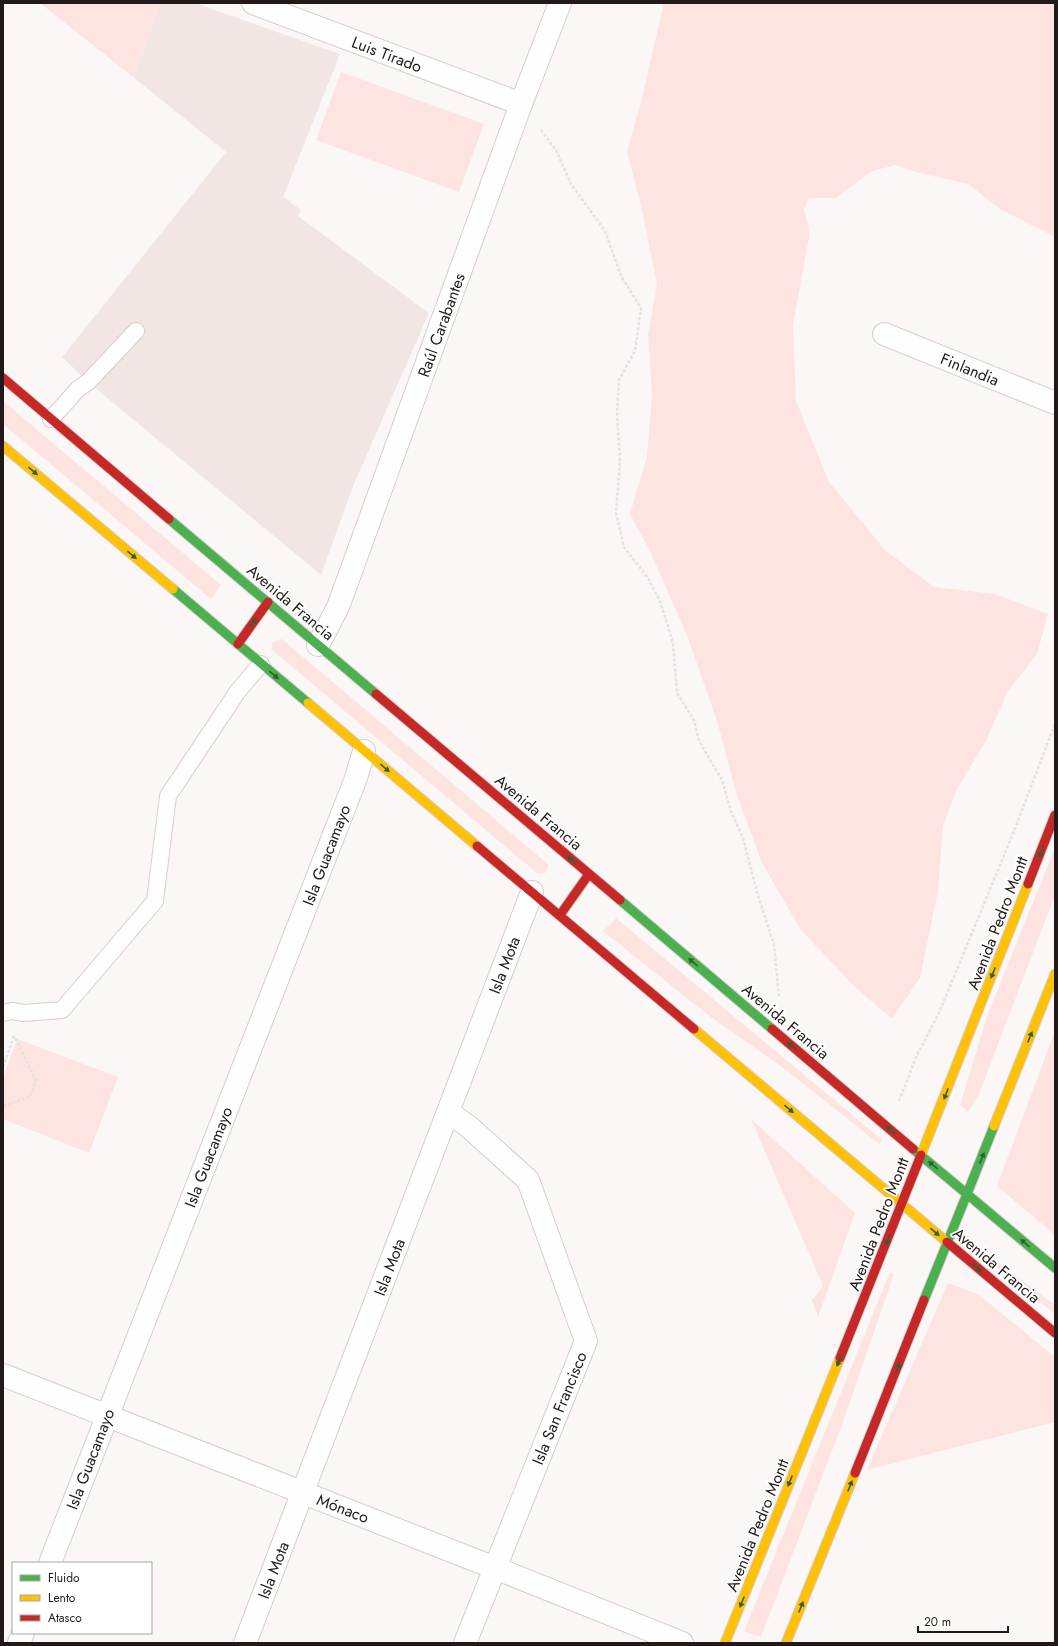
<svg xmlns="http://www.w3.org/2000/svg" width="1058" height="1646" viewBox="0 0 1058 1646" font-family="Jost,sans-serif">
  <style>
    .built { fill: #f2e6e5 }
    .green { fill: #fde4e0 }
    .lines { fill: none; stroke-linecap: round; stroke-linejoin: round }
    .lane-casing { stroke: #d5cecd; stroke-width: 18 }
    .street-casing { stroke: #d5cecd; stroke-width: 24 }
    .fast-casing { stroke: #d5cecd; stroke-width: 11 }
    .slow-casing { stroke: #d5cecd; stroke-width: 11 }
    .jam-casing { stroke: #d5cecd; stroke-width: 11 }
    .path { stroke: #e3e1e1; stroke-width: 2.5; stroke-dasharray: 3 2; stroke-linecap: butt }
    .lane { stroke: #fffefe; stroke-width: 16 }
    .street { stroke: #fffefe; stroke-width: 22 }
    .fast { stroke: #4caf50; stroke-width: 9 }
    .slow { stroke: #ffc107; stroke-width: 9 }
    .jam { stroke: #c62828; stroke-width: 9 }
    .oneway { fill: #355d32 }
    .labels { text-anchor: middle; stroke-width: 3.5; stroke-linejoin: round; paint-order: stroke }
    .street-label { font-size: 16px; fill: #221a19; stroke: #fff }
  </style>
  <rect width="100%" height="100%" fill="#fcf7f7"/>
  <path class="built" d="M160 3H195L340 54 283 197 301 210 298 216 429 313 354 484 321 575 88 382 62 357 226 152 133 77Z"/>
  <g class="green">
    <path d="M40 3H160L133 77Z"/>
    <path d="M664 3H1055V237L1000 209 968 184 915 172 896 165 872 171 836 198H809L804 209 810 232 793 325 796 401 829 482 885 550 934 587 995 594 1048 614 1037 654 1008 691 986 741 957 789 943 826 938 891 920 978 892 1019 854 986 801 930 762 863 736 792 717 721 688 638 649 549 630 514 647 457 652 394 648 335 657 284 641 205 627 152 642 98Z"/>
    <path d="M341 72 484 124 459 192 316 140Z"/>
    <path d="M3 401 221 585 211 599 3 424Z"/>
    <path d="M282 639 549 865 545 873 538 874 271 649 273 642Z"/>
    <path d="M1055 848V895L979 1094 968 1112 960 1105 987 1016Z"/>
    <path d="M616 918 882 1140 879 1144 786 1070 708 1015 603 931Z"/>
    <path d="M1055 1031V1235L997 1186Z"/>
    <path d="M17 1039 118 1077 89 1153 3 1119V1078Z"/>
    <path d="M751 1119 855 1213 818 1317 812 1300 823 1286Z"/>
    <path d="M988 1255 1055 1305V1314L985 1258Z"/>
    <path d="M890 1272 894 1274 843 1422 761 1637 744 1631Z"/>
    <path d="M948 1283 978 1294 1055 1357V1422L867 1470Z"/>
  </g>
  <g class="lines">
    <g class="lane-casing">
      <g id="lane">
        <path d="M51 419 78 389 88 382 136 331"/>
        <path d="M3 1013 12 1011 24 1013 62 1010 155 901 168 796 238 691 261 664"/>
      </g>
    </g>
    <g class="street-casing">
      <g id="street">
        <path d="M253 3 521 104"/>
        <path d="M884 334 1055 403"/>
        <path d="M318 645 338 607 521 104 560 3"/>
        <path d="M448 1112 468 1126 528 1180 586 1341 465 1643"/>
        <path d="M3 1375 495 1568 682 1643"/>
        <path d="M50 1563 356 778 364 751"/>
        <path d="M19 1643 23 1633"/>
        <path d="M245 1643 532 892"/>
      </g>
    </g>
    <g class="fast-casing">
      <g id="fast">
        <path d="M169 519 376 694"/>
        <path d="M173 589 308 703"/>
        <path d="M620 900 772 1029"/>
        <path d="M994 1126 967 1194 1055 1268"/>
        <path d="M913 1149 967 1194 924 1300"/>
      </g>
    </g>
    <g class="slow-casing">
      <g id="slow">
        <path d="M3 446 173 589"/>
        <path d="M308 703 477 846"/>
        <path d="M694 1029 947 1242"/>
        <path d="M994 1126 1055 974"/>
        <path d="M921 1155 1028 884"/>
        <path d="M725 1643 840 1358"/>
        <path d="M786 1643 855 1473"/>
      </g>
    </g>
    <g class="jam-casing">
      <g id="jam">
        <path d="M3 378 169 519"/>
        <path d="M238 644 268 602"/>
        <path d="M376 694 620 900"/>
        <path d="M477 846 694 1029"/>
        <path d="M1028 884 1055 815"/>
        <path d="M560 915 589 874"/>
        <path d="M772 1029 913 1149"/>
        <path d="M947 1242 1055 1333"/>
        <path d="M840 1358 921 1155"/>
        <path d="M855 1473 924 1300"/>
      </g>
    </g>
    <g class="path">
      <path d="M541 130 556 150 571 184 605 231 621 276 641 308 635 351 619 380 617 413 620 461 616 513 624 547 648 578 660 601 673 643 677 693 694 720 699 741 722 780 731 811 743 838 757 892 774 945 779 998"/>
      <path d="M3 1067 14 1036"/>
      <path d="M899 1101 917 1055 939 1013 1012 836 1055 724"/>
      <path d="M3 1106 30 1097 36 1080 14 1036"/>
    </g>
    <use href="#lane" class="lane"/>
    <use href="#street" class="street"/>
    <use href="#fast" class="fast"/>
    <use href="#slow" class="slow"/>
    <use href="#jam" class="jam"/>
  </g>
  <defs><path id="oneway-solid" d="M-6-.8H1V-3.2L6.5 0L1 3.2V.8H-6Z"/></defs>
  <g class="oneway">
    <use href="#oneway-solid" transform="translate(33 471) rotate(40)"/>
    <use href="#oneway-solid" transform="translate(132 555) rotate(40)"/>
    <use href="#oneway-solid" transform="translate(253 623) rotate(-54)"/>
    <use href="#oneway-solid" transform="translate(274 675) rotate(40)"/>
    <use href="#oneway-solid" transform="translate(385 768) rotate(40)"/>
    <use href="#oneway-solid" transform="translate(1041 852) rotate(111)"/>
    <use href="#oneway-solid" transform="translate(572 860) rotate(-140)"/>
    <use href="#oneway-solid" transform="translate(693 962) rotate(-140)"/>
    <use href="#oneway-solid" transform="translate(993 973) rotate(111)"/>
    <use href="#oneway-solid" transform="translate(1030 1037) rotate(-68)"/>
    <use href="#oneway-solid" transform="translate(792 1046) rotate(-140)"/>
    <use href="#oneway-solid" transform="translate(946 1094) rotate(111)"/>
    <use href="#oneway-solid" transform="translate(789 1109) rotate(40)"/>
    <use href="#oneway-solid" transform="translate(891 1130) rotate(-140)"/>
    <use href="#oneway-solid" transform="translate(982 1158) rotate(-68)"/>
    <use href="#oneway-solid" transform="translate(933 1165) rotate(-140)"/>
    <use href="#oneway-solid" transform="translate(935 1232) rotate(40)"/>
    <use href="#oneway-solid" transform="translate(888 1240) rotate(112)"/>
    <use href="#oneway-solid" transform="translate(1025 1243) rotate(-140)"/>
    <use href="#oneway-solid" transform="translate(977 1268) rotate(40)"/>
    <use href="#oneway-solid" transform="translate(839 1361) rotate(112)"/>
    <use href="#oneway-solid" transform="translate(898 1368) rotate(-68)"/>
    <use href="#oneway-solid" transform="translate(790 1481) rotate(112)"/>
    <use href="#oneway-solid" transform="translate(850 1486) rotate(-68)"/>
    <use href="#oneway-solid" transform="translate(742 1602) rotate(112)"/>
    <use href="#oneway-solid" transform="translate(801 1607) rotate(-68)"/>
  </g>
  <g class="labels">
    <g class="street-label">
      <text transform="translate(387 54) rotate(21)" y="6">Luis Tirado</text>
      <text transform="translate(441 325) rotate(-70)" y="6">Raúl Carabantes</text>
      <text transform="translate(970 369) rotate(22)" y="6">Finlandia</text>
      <text transform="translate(291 602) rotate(40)" y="6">Avenida Francia</text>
      <text transform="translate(539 812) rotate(40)" y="6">Avenida Francia</text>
      <text transform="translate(326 855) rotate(-69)" y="6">Isla Guacamayo</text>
      <text transform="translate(997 923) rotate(-69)" y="6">Avenida Pedro Montt</text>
      <text transform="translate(504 965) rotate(-69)" y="6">Isla Mota</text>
      <text transform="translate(786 1021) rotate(40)" y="6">Avenida Francia</text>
      <text transform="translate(208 1157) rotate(-69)" y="6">Isla Guacamayo</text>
      <text transform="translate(878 1224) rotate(-69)" y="6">Avenida Pedro Montt</text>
      <text transform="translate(997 1265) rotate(40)" y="6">Avenida Francia</text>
      <text transform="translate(389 1267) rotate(-69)" y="6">Isla Mota</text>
      <text transform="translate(559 1408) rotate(-68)" y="6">Isla San Francisco</text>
      <text transform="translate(90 1459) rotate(-69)" y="6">Isla Guacamayo</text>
      <text transform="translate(343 1508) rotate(21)" y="6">Mónaco</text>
      <text transform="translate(757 1525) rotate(-68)" y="6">Avenida Pedro Montt</text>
      <text transform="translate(273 1570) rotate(-69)" y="6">Isla Mota</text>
    </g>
  </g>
  <rect width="1058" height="1646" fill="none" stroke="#221a19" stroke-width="8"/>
  <rect x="12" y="1562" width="140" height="72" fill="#ffffff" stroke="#a7a3a3"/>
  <rect x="20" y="1575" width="20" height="6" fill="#4caf50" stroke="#a7a3a3"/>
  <text x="48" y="1582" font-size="12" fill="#221a19">Fluido</text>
  <rect x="20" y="1595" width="20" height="6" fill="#ffc107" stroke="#a7a3a3"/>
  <text x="48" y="1602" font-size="12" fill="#221a19">Lento</text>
  <rect x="20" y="1615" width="20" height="6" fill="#c62828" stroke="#a7a3a3"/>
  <text x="48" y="1622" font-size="12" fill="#221a19">Atasco</text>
  <path d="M918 1626v6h90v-6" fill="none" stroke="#221a19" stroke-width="2"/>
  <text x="924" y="1626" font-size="12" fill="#221a19" stroke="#ffffff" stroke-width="3" paint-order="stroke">20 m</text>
</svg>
